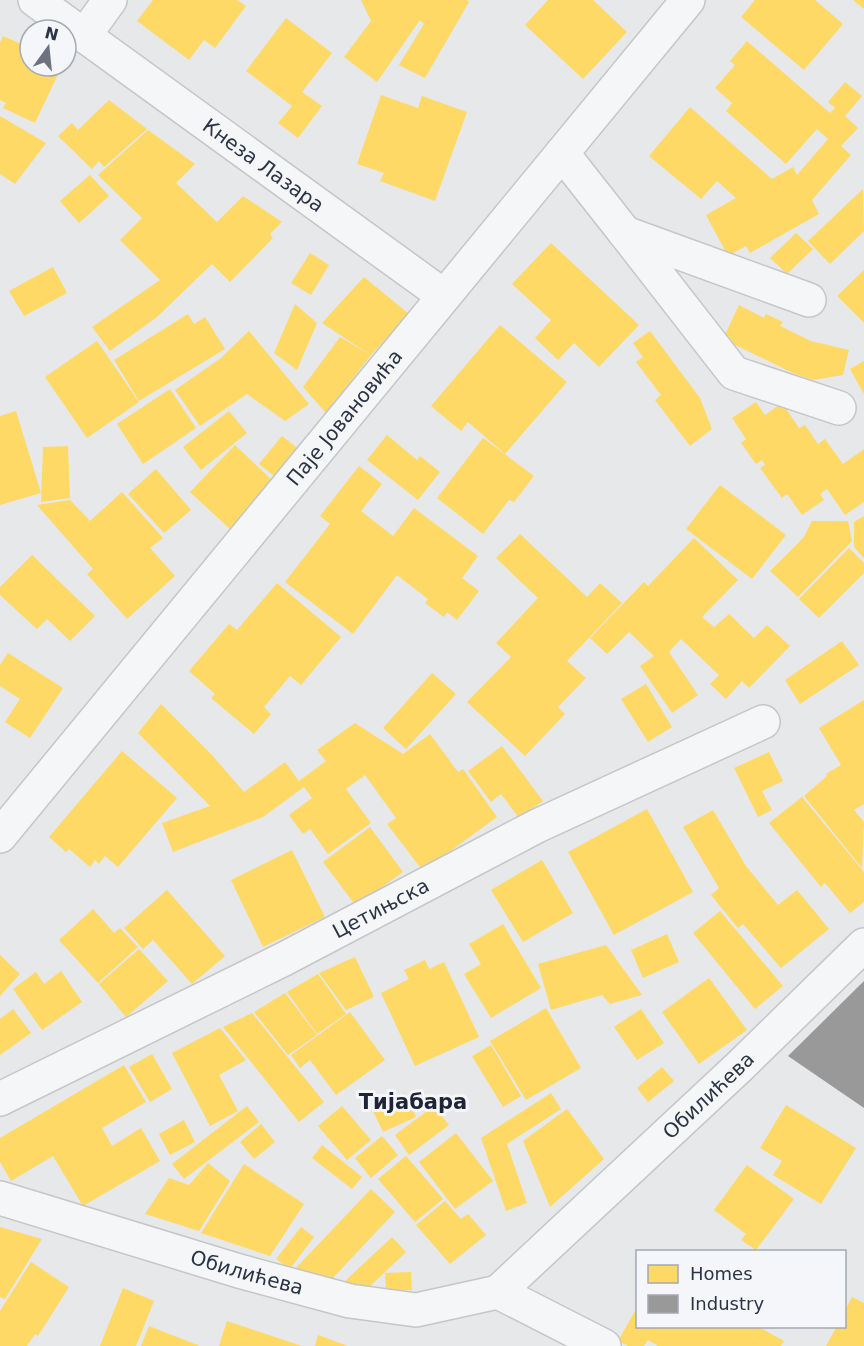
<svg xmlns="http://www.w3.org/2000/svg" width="864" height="1346" viewBox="0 0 864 1346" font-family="'DejaVu Sans',sans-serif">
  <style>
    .homes { fill: #ffd966 }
    .industry { fill: #999 }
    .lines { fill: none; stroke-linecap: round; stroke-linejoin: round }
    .minor-casing { stroke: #c4c6c8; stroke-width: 36 }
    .minor { stroke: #f5f6f7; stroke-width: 33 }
    .labels { text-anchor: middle; stroke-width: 6; stroke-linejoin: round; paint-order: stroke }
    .street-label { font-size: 20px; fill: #2b3445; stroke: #f4f6f9 }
    .neighbourhood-label { font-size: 21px; font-weight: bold; fill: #1d2536; stroke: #f4f6f9 }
  </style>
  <rect width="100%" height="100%" fill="#e6e8ea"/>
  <g class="homes">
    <path d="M153 0H237L246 6 215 48 204 40 189 60 137 21Z"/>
    <path d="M361 0H467L469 2 425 78 399 65 424 24 420 20 377 82 344 57 371 21Z"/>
    <path d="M548 0H593L627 32 583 79 525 25Z"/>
    <path d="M755 0H815L843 24 804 70 741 17Z"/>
    <path d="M853 0H864V9Z"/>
    <path d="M286 18 332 53 302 92 322 106 298 138 278 123 292 106 246 71Z"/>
    <path d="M3 36 30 48V66H51L59 72 35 123 3 108 6 103 0 100V43Z"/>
    <path d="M747 41 830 113 835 108 828 102 845 82 862 96 845 116 858 128 841 146 851 155 812 200 819 214 750 253 746 246 728 256 706 215 736 198 717 181 701 199 649 156 690 107 772 179 793 167 797 175 828 139 817 129 786 164 726 111 732 103 715 88 735 65 730 61Z"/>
    <path d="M381 95 418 108 422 96 467 112 435 201 380 181 384 173 357 164Z"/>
    <path d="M109 100 147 129 104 167 99 161 92 169 58 136 72 123 78 130Z"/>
    <path d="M0 116 46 143 15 184 0 174Z"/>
    <path d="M148 130 195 164 176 183 217 222 243 196 282 222 270 234 273 238 230 282 212 264 157 317 110 351 92 327 160 280 120 240 142 218 98 175Z"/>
    <path d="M90 175 109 196 79 223 60 201Z"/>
    <path d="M863 189 864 231 830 264 808 241Z"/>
    <path d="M796 233 813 249 787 274 770 258Z"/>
    <path d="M551 243 639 325 599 367 574 343 558 360 535 338 551 320 512 284Z"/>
    <path d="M310 253 329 265 311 295 291 283Z"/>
    <path d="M53 267 67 293 24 316 9 291Z"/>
    <path d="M864 270V323L837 296Z"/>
    <path d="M364 277 409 314 371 355 326 413 303 387 340 337 369 354 322 323Z"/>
    <path d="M295 304 317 323 297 370 274 353Z"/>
    <path d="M739 305 764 318 766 314 783 322 780 326 811 341 849 350 843 375 813 380 795 374 723 339Z"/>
    <path d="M188 314 194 324 205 317 225 349 139 401 114 360Z"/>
    <path d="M500 325 567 382 505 454 468 422 461 431 431 406Z"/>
    <path d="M249 331 309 404 285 421 247 394 200 426 175 390 221 358Z"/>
    <path d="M650 331 700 398 712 429 690 446 655 400 661 395 636 362 643 357 633 343Z"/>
    <path d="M97 341 139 402 87 438 45 377Z"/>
    <path d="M864 361V394L850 369Z"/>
    <path d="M170 389 196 428 143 464 117 424Z"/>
    <path d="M756 402 765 415 782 403 799 428 805 425 818 444 825 439 843 464 864 449V502L845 515 827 489 820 494 824 500 802 515 787 494 782 498 760 468 765 465 762 460 756 464 741 443 746 439 732 418Z"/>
    <path d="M16 411 41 493 0 505V416Z"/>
    <path d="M229 411 247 433 201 470 183 447Z"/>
    <path d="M387 435 417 460 420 456 440 472 418 500 367 460Z"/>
    <path d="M282 436 300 450 278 479 259 464Z"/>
    <path d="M483 438 534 476 514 502 509 500 483 534 437 498Z"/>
    <path d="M235 445 276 484 232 531 190 492Z"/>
    <path d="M68 446 70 498 41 502 43 447Z"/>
    <path d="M359 466 382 484 361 511 393 536 414 508 478 556 462 578 479 591 457 620 447 612 444 617 425 603 428 599 397 575 353 634 285 582 330 524 320 516Z"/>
    <path d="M156 469 191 510 164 533 128 494Z"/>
    <path d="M720 485 786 535 752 579 686 529Z"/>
    <path d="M122 492 163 538 150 548 175 576 127 619 87 574 93 569 37 505 70 500 90 521Z"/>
    <path d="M864 516V558L854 547V522Z"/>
    <path d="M812 521H848L852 541 798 597 770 571 804 537Z"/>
    <path d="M520 534 587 597 600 583 622 603 567 661 586 678 558 707 565 714 525 756 467 702 511 657 496 643 538 598 496 558Z"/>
    <path d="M694 538 738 580 702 617 714 627 729 614 754 638 767 625 790 646 749 688 742 681 726 699 710 684 719 675 681 639 669 652 698 695 672 713 640 666 654 656 629 632 607 654 590 638 644 582 648 586Z"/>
    <path d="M849 548 864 563V573L819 618 799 599Z"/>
    <path d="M32 555 95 616 70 641 47 619 37 629 0 595V587Z"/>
    <path d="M277 583 341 637 301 685 290 676 264 707 271 714 254 734 211 698 215 694 189 671 229 624 237 630Z"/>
    <path d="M842 641 859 665 800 704 785 680Z"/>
    <path d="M8 653 63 688 30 738 5 722 20 699 0 686V665Z"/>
    <path d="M432 673 456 694 406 749 383 728Z"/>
    <path d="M646 684 672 727 648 742 621 699Z"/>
    <path d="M864 700V804L854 810 864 822 862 868 804 796 827 776 826 774 841 765 819 728Z"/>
    <path d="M161 704 212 755 244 792 285 762 299 781 326 761 317 750 355 723 403 754 430 734 458 772 463 769 497 817 423 871 387 824 396 818 365 775 346 789 371 823 328 854 310 829 303 834 289 815 312 798 304 787 263 817 173 852 162 823 210 806 138 733Z"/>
    <path d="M502 746 543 801 519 818 501 794 491 802 468 771Z"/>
    <path d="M122 751 177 798 118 867 105 856 99 864 95 860 90 867 69 849 66 852 49 837Z"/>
    <path d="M769 752 783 781 762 791 772 810 758 817 734 768Z"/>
    <path d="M802 797 864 872V902L850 913 825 883 821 887 769 823Z"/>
    <path d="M647 809 693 892 614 935 568 852Z"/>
    <path d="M713 810 746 866 778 905 797 890 829 929 781 968 743 924 738 928 711 895 719 888 683 827Z"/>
    <path d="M370 827 403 872 356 906 323 862Z"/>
    <path d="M292 850 325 917 263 947 231 880Z"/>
    <path d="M542 860 573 913 523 942 491 890Z"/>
    <path d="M167 890 225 956 192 984 153 940 143 949 124 928Z"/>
    <path d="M93 909 114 933 120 928 138 947 98 983 59 940Z"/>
    <path d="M720 911 783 986 755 1009 693 933Z"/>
    <path d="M503 924 541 988 491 1018 464 974 481 964 469 944Z"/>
    <path d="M667 934 679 962 643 978 631 950Z"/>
    <path d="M606 945 642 995 610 1004 602 995 551 1010 538 964Z"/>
    <path d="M139 949 168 981 126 1017 99 984Z"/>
    <path d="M0 955 20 974 0 996Z"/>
    <path d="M355 957 374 997 346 1010 319 973Z"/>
    <path d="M425 960 429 969 444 962 479 1037 415 1066 381 993 409 979 404 970Z"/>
    <path d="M61 971 82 1002 42 1030 13 989 36 972 44 984Z"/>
    <path d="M318 974 346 1014 317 1034 287 992Z"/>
    <path d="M709 978 747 1030 699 1064 662 1012Z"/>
    <path d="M285 993 317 1035 288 1055 254 1012Z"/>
    <path d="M546 1008 581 1068 526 1100 490 1041Z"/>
    <path d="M13 1009 31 1033 0 1055V1019Z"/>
    <path d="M641 1009 664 1043 637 1060 614 1027Z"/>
    <path d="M350 1012 385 1060 336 1095 310 1060 300 1068 291 1055Z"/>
    <path d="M252 1013 324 1102 299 1122 223 1027Z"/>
    <path d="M220 1028 246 1060 219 1075 238 1111 210 1126 172 1053Z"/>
    <path d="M491 1045 521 1096 503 1107 472 1056Z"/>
    <path d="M152 1054 172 1089 150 1102 129 1067Z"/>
    <path d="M124 1065 146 1102 102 1128 112 1146 141 1128 160 1161 83 1206 53 1156 11 1181 0 1162V1138Z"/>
    <path d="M662 1067 674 1081 648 1102 637 1088Z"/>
    <path d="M405 1093 416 1117 383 1132 372 1109Z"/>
    <path d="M551 1093 561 1109 507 1144 527 1203 506 1211 481 1138Z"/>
    <path d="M786 1105 856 1148 821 1204 773 1175 782 1161 760 1148Z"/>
    <path d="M247 1106 259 1122 184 1179 172 1164Z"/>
    <path d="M342 1106 371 1140 347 1160 318 1126Z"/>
    <path d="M434 1106 449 1125 409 1155 395 1135Z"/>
    <path d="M567 1109 604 1159 550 1207 523 1141Z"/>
    <path d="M184 1120 195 1142 170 1155 159 1134Z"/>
    <path d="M261 1124 275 1142 254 1159 240 1142Z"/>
    <path d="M456 1133 493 1181 455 1209 419 1162Z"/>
    <path d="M382 1136 398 1155 371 1178 355 1158Z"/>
    <path d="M322 1145 362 1177 352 1189 312 1158Z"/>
    <path d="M406 1156 443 1199 415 1222 378 1179Z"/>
    <path d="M208 1163 230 1181 199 1231 145 1214 169 1178 189 1185Z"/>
    <path d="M244 1164 304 1204 270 1256 201 1233Z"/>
    <path d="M747 1165 794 1199 756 1250 741 1240 746 1234 714 1210Z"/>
    <path d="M371 1189 395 1212 329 1282 294 1270Z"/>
    <path d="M445 1201 461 1219 468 1214 486 1235 450 1264 416 1225Z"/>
    <path d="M0 1227 42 1239 5 1299 0 1297Z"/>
    <path d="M301 1227 314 1237 290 1269 276 1259Z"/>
    <path d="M392 1237 406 1252 364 1292 342 1284Z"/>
    <path d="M31 1262 69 1287 38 1336 35 1334 27 1346H0V1311Z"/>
    <path d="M411 1272 412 1290 386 1291 385 1273Z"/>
    <path d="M123 1288 154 1301 136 1346H100Z"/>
    <path d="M852 1297 864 1303V1346H826L837 1326H844V1312Z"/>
    <path d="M638 1306V1326H757L784 1341 781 1346H658L648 1340 644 1346H628L618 1341Z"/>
    <path d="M227 1321 302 1346H219Z"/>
    <path d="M149 1326 200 1346H141Z"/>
    <path d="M318 1335 348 1346H315Z"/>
  </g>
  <path class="industry" d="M864 981V1108L788 1056Z"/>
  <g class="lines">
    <g class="minor-casing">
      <g id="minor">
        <path id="s1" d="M35 0 444 296"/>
        <path d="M84 36 110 0"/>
        <path d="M562 153 625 233 809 300"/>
        <path d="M625 233 734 373 839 408"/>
        <path id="s2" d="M0 836 688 0"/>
        <path id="s3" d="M0 1099 284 959 537 826 763 722"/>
        <path id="s4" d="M0 1198 239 1271 350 1301 416 1310 498 1292 604 1346"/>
        <path id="s5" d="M498 1292 739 1067 864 945"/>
      </g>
    </g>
    <use href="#minor" class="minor"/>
  </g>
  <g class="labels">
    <g class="street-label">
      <text dy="7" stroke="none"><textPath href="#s1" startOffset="282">Кнеза Лазара</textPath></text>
      <text dy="7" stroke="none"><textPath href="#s2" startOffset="542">Паје Јовановића</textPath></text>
      <text dy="7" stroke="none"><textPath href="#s3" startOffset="426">Цетињска</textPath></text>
      <text dy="7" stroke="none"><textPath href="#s5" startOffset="288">Обилићева</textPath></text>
      <text dy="7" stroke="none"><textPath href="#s4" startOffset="258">Обилићева</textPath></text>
    </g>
    <g class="neighbourhood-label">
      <text x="413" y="1109">Тијабара</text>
    </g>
  </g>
  <rect x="636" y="1250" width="210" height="78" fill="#f4f6f9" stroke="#a4a8b1" stroke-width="1.5"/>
  <rect x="648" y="1265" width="30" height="18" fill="#ffd966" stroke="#a4a8b1" stroke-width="1.5"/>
  <text x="690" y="1280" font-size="18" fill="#2b3445">Homes</text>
  <rect x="648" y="1295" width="30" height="18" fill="#999999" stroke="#a4a8b1" stroke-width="1.5"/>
  <text x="690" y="1310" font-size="18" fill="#2b3445">Industry</text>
  <g transform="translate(48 48) rotate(15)"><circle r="28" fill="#f4f6f9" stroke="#a4a8b1" stroke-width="1.5"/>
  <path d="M0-4.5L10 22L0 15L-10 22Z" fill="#6c737f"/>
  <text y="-9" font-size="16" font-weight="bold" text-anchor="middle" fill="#2b3445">N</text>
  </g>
</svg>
